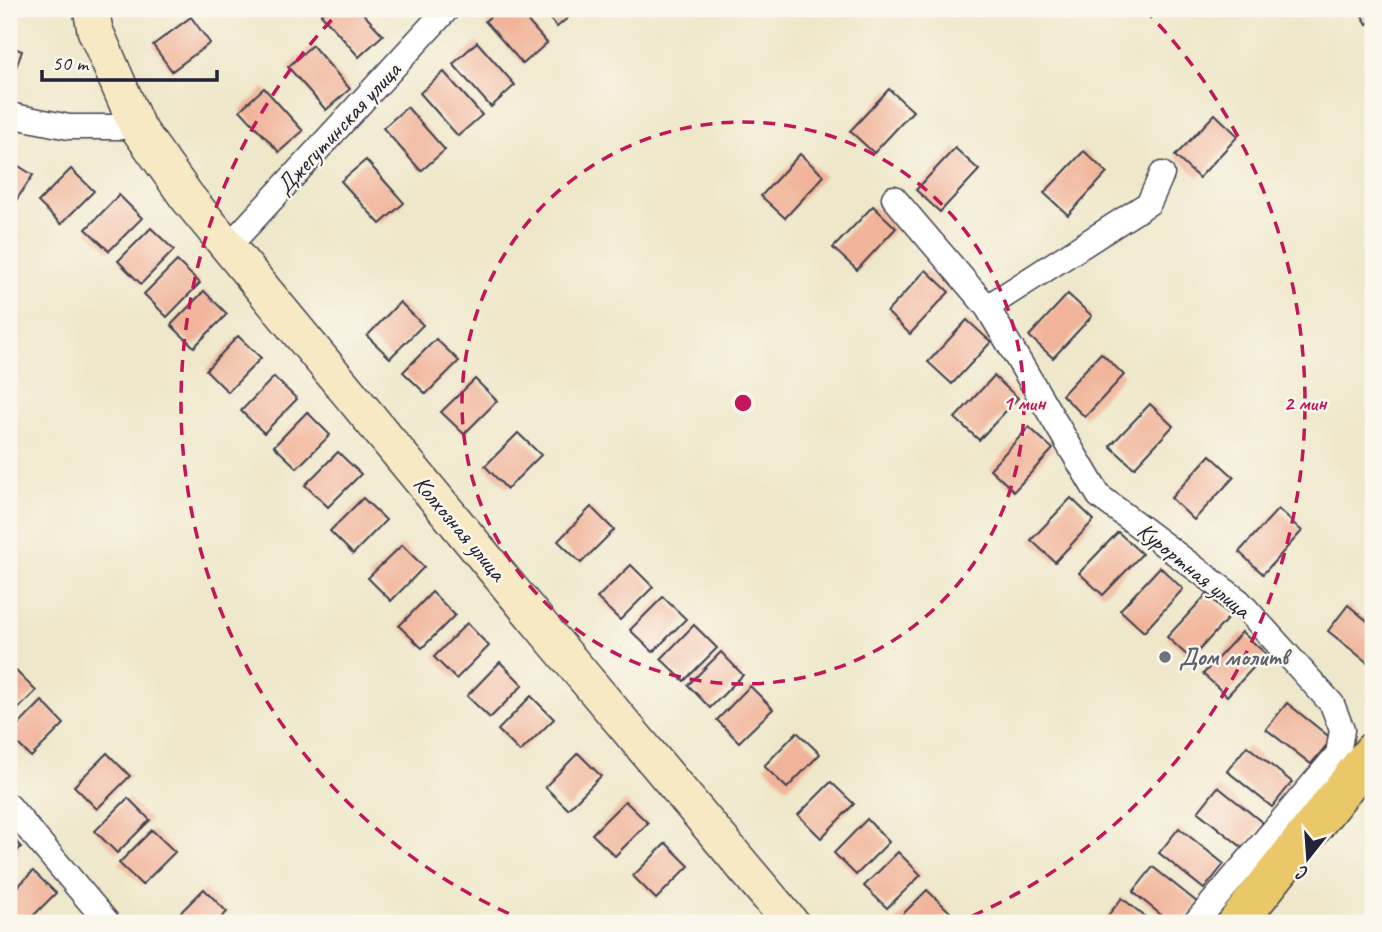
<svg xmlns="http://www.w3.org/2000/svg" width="1382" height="932" viewBox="0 0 1382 932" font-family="Caveat,sans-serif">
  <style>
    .building { fill: #f1b49a }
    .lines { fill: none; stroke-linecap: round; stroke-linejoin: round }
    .minor-casing { stroke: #414050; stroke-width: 27 }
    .secondary-casing { stroke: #414050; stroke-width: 38 }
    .primary-casing { stroke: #414050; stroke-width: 41 }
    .minor { stroke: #fff; stroke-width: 24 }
    .secondary { stroke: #f7e9c3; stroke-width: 35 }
    .primary { stroke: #eac769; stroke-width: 38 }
    .ring { fill: none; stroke: #c2185b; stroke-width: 3.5; stroke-dasharray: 12 9 }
    .worship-dot { fill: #6b7280; stroke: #fbf7ec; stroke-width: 2.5 }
    .labels { text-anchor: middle; stroke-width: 5; stroke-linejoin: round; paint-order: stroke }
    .street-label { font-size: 24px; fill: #22223b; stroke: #fbf7ec }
    .worship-label { font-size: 24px; font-weight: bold; fill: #5b616d; stroke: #fbf7ec; text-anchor: start }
    .centre { fill: #c2185b; stroke: #fbf7ec; stroke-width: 3.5 }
    .ring-label { font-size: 21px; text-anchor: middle; font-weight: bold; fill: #c2185b; stroke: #fbf7ec; stroke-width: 5; stroke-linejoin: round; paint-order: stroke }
  </style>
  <rect width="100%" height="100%" fill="#fbf7ec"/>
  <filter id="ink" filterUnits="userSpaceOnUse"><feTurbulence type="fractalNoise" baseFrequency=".0143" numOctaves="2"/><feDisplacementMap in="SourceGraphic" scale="14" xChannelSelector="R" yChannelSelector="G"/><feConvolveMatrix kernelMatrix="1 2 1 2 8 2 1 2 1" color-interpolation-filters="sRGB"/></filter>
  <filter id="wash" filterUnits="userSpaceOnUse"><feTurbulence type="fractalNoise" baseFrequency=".00686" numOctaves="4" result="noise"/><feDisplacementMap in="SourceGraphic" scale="28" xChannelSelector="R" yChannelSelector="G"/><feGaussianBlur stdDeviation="1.57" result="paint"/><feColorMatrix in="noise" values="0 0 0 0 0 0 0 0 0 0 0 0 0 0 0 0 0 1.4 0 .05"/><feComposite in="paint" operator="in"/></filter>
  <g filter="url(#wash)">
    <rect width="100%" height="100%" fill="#eee7c9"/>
    <g id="blocks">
      <g class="building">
        <path d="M327 9H359L383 35 359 57 321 14Z"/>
        <path d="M499 9H517L547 43 523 64 485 21Z"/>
        <path d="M541 9H578L557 27Z"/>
        <path d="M1358 9H1373V20L1367 24Z"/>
        <path d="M191 17 210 43 172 71 153 45Z"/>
        <path d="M477 42 515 85 491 107 453 64Z"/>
        <path d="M312 45 350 89 326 110 288 67Z"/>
        <path d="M9 46 22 51 9 87Z"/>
        <path d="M444 72 482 115 458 136 420 93Z"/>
        <path d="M264 88 303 131 279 152 240 110Z"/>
        <path d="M889 89 913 111 874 153 850 131Z"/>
        <path d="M407 107 445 150 421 171 383 128Z"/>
        <path d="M1215 114 1238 136 1199 178 1175 156Z"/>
        <path d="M955 148 979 170 940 212 916 190Z"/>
        <path d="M1084 151 1107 173 1068 215 1044 193Z"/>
        <path d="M800 154 824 176 785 218 761 196Z"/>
        <path d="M9 160 33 175 9 211Z"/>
        <path d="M366 160 404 203 380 224 341 181Z"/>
        <path d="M71 169 94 191 61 224 38 202Z"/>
        <path d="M119 195 142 218 109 251 86 229Z"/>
        <path d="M873 206 896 228 857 270 833 248Z"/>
        <path d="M151 228 174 250 141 284 118 261Z"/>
        <path d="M177 261 200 283 167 317 144 294Z"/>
        <path d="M926 270 949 292 910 334 887 312Z"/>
        <path d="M204 291 227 314 194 347 171 325Z"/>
        <path d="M1068 294 1092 316 1053 358 1029 336Z"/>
        <path d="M400 302 423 325 390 358 367 336Z"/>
        <path d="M967 320 991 342 952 384 928 362Z"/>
        <path d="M238 336 261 358 228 392 206 370Z"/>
        <path d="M436 339 459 361 426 394 403 372Z"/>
        <path d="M1101 353 1124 375 1085 417 1062 395Z"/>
        <path d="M994 376 1018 398 979 440 955 418Z"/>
        <path d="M274 377 297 399 264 433 241 411Z"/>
        <path d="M475 379 497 401 464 434 441 412Z"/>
        <path d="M1150 404 1173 426 1134 468 1110 446Z"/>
        <path d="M307 412 330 435 297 468 274 446Z"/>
        <path d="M1029 427 1053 449 1014 491 990 469Z"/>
        <path d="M518 433 541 455 507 489 485 466Z"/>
        <path d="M338 452 361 474 328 507 305 485Z"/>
        <path d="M1210 455 1234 477 1194 520 1171 498Z"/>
        <path d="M363 498 386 520 353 554 330 531Z"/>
        <path d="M1071 498 1094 520 1055 562 1031 540Z"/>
        <path d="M591 507 614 530 581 563 558 541Z"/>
        <path d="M1278 509 1302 531 1263 574 1239 552Z"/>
        <path d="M1118 532 1142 554 1103 595 1079 573Z"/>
        <path d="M402 545 424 567 391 601 368 578Z"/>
        <path d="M631 565 653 587 620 620 597 598Z"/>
        <path d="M1160 567 1183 589 1144 632 1120 610Z"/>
        <path d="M432 592 455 615 422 648 399 626Z"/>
        <path d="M1207 594 1230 616 1191 659 1167 637Z"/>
        <path d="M663 597 686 619 653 652 630 630Z"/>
        <path d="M1348 605 1373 626V667L1328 631Z"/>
        <path d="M467 623 489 646 456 679 434 657Z"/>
        <path d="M694 625 717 648 684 681 661 659Z"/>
        <path d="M1242 632 1266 654 1227 696 1203 674Z"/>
        <path d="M721 652 743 675 710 708 688 685Z"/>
        <path d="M500 662 523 685 490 718 467 696Z"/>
        <path d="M13 668 36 691 9 718V673Z"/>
        <path d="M750 686 773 709 739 742 717 720Z"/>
        <path d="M531 696 554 719 520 752 498 730Z"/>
        <path d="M42 701 64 724 31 757 9 735Z"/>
        <path d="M1287 703 1332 739 1311 764 1266 729Z"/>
        <path d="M797 732 820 754 787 788 764 766Z"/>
        <path d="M1247 746 1292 782 1272 807 1227 771Z"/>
        <path d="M107 753 130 776 97 809 74 786Z"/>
        <path d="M578 753 601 776 568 809 545 787Z"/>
        <path d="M831 782 854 804 821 838 798 815Z"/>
        <path d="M1218 787 1263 823 1243 848 1198 812Z"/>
        <path d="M128 798 150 820 117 853 95 831Z"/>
        <path d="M625 801 648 823 615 856 592 834Z"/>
        <path d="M867 819 889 842 856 875 834 853Z"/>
        <path d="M1179 828 1224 864 1204 889 1159 853Z"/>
        <path d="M152 830 175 852 142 885 119 863Z"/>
        <path d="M9 834 21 847 9 860Z"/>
        <path d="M666 843 689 866 656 899 633 876Z"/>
        <path d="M898 852 921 875 887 908 864 886Z"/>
        <path d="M1153 867 1198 903 1182 923H1171L1133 892Z"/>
        <path d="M33 871 56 893 26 923H19L9 913V896Z"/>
        <path d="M204 889 227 912 216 923H170Z"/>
        <path d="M927 890 950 912 939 923H894Z"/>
        <path d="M1122 898 1153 923H1102Z"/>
      </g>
    </g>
  </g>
  <g filter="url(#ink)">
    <use href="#blocks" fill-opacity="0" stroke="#414050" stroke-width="2"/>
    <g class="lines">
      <g class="minor-casing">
        <g id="minor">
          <path d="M9 115 69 127H137"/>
          <path d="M894 198 987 307 1099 496 1239 601 1332 704 1342 730 1338 754 1195 923"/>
          <path d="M228 247 447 9"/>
          <path d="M987 307 1149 203 1162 174"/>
          <path d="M9 806 108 923"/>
        </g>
      </g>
      <g class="secondary-casing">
        <path id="secondary" d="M91 9 95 30 137 127 187 197 553 640 791 923"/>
      </g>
      <g class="primary-casing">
        <path id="primary" d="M1237 923 1373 751"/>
      </g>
      <use href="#minor" class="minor"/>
      <use href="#secondary" class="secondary"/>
      <use href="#primary" class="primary"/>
    </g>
  </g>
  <g class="ring">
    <circle cx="743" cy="403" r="281"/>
    <path d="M528 922A562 562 0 0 1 342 9M1144 9A562 562 0 0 1 958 922"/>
  </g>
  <circle class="worship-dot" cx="1165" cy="657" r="7"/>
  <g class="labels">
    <g class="street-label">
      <text transform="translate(338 128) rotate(-47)" y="8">Джегутинская улица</text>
      <text transform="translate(460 528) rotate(50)" y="8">Колхозная улица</text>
      <text transform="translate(1194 570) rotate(39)" y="8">Курортная улица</text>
    </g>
    <g class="worship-label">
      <text x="1179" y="665">Дом молитв</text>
    </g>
  </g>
  <circle cx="743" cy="403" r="10" class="centre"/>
  <g class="ring-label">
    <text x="1024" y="410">1 мин</text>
    <text x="1305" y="410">2 мин</text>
  </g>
  <rect width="1382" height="932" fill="none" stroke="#fbf7ec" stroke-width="35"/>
  <g transform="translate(1308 858) rotate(197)" stroke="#fbf7ec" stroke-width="5" paint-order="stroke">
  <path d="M0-5L12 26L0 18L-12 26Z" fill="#22223b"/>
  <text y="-10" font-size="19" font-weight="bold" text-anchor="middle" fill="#22223b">С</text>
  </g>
  <path d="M42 70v10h175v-10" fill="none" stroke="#22223b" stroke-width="3.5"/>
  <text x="52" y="70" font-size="21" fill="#22223b" stroke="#fbf7ec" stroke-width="5" paint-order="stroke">50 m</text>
</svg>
